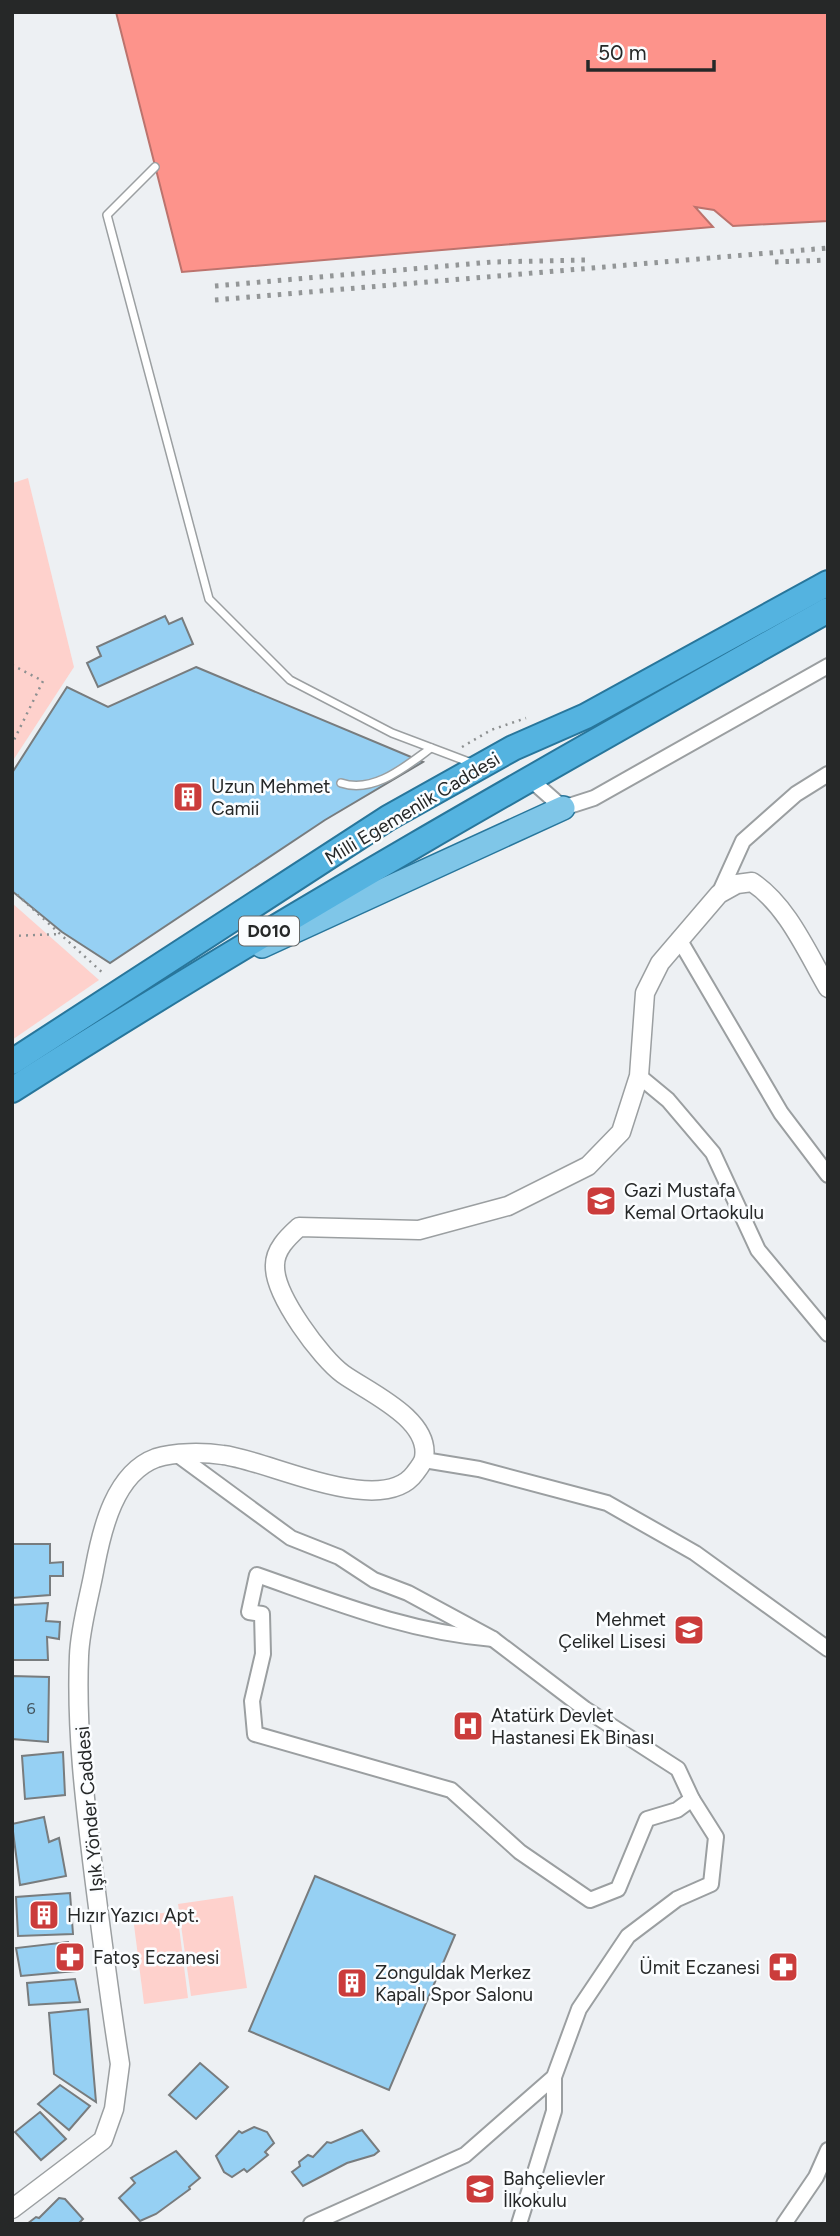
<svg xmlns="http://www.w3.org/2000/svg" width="840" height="2236" viewBox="0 0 840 2236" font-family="Figtree,sans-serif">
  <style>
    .green { fill: #fed1cc }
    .water { fill: #fd938b; stroke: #bc736d; stroke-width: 2 }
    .building { fill: #96d0f3; stroke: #787c7e; stroke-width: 2 }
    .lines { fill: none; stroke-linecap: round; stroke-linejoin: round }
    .service-casing { stroke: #9b9fa1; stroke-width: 10 }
    .minor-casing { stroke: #9b9fa1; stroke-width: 18 }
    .tertiary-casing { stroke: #9b9fa1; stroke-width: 21 }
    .primary-casing { stroke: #28769b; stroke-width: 26 }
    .trunk-casing { stroke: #28769b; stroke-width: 28 }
    .path { stroke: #8d9091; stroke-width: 2.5; stroke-dasharray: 2 5; stroke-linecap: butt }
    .service { stroke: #fff; stroke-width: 7 }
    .minor { stroke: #fff; stroke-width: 14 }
    .tertiary { stroke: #fff; stroke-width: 18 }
    .primary { stroke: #7fc6e8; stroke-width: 23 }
    .trunk { stroke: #54b3e0; stroke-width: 24 }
    .rail { stroke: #939697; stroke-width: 5; stroke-dasharray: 3.5 7; stroke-linecap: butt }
    .labels { text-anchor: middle; stroke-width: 5; stroke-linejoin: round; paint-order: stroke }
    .number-label { font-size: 16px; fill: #42525b }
    .shield { fill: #fbfdff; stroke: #666868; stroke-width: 2 }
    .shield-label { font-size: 18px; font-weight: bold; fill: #262828 }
    .poi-label { font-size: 19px; fill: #262828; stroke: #fbfdff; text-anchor: start }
    .street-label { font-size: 19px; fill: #262828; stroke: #fbfdff }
  </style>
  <rect width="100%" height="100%" fill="#edf0f3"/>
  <g class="green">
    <path d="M28 478 74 667 12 762 13 483Z"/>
    <path d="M12 903 99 980 12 1040Z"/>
    <path d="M233 1896 247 1988 191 1996 178 1904Z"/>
    <path d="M177 1911 188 1998 144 2004 133 1917Z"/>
  </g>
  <path class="water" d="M116 12H828V221L733 226 714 210 695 207 713 227 182 272Z"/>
  <g class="building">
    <path d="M165 616 169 624 182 618 193 644 98 687 87 663 101 656 97 647Z"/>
    <path d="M196 667 423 762 325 820 110 963 62 932 12 891V773L67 687 108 707Z"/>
    <path d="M12 1544H50V1563L63 1562V1576H50V1595L12 1598Z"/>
    <path d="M48 1603 46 1621 60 1622 59 1639 47 1637 48 1660H12V1605Z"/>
    <path d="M12 1676 49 1677 48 1742 12 1739Z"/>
    <path d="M63 1752 65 1795 25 1799 22 1756Z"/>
    <path d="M44 1817 49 1842 59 1838 66 1876 20 1885 12 1824Z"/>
    <path d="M315 1876 455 1935 389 2090 249 2031Z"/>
    <path d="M70 1893 73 1934 18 1936 16 1897Z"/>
    <path d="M68 1942 75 1971 21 1976 16 1948Z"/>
    <path d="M75 1979 80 2002 29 2005 27 1983Z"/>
    <path d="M88 2009 96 2102 54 2074 49 2013Z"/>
    <path d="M200 2063 228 2087 196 2119 169 2095Z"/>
    <path d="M60 2085 90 2106 69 2130 38 2104Z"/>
    <path d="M40 2112 66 2139 41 2160 15 2132Z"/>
    <path d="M254 2127 267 2132 274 2143 265 2152 268 2155 247 2172 244 2169 232 2177 224 2172 216 2156 239 2131 242 2133Z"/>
    <path d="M362 2130 379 2151 374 2155 347 2163 303 2186 292 2172 300 2166 299 2162 308 2155 313 2157 327 2142 331 2143Z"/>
    <path d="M176 2151 200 2178 189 2187 190 2189 156 2214 140 2221 119 2198 135 2183 131 2178Z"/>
    <path d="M59 2198 65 2199 83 2219 78 2224H27L36 2217 39 2218Z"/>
  </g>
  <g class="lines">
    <g class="service-casing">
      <g id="service">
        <path d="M155 167 107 215 209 599 290 680 392 733 474 764"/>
        <path d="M341 783C374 794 406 766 431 748"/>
      </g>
    </g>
    <g class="minor-casing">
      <g id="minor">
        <path d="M530 779 563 808 594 798 828 666"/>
        <path d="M719 894 743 841 796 794 828 774"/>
        <path d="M679 939 781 1113 828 1175"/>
        <path d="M639 1076 668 1100 713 1153 758 1250 828 1334"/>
        <path d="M178 1455 291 1538 339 1557 374 1580 408 1593 493 1639 585 1709 678 1769 692 1799"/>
        <path d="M424 1460 479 1469 607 1503 695 1553 828 1649"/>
        <path d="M311 2224 465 2155 554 2077 579 2009 628 1936 677 1899 711 1884 716 1837 692 1799 677 1810 647 1819 618 1889 590 1900 520 1852 451 1790 255 1734 252 1701 263 1654 262 1614 249 1612 257 1575C337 1603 408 1632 493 1639"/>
        <path d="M519 2224 554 2111V2077"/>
        <path d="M784 2224 816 2177 828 2150"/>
      </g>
    </g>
    <g class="tertiary-casing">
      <path id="tertiary" d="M12 2209 103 2140 114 2109 120 2064C110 2002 102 1939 94 1876 85 1803 76 1730 79 1656 80 1627 90 1595 95 1566 102 1529 115 1473 156 1458 174 1452 204 1452 223 1455 268 1460 382 1519 415 1473 418 1469 423 1463 424 1458 431 1419 368 1392 343 1374 321 1358 275 1296 275 1267 274 1250 288 1237 299 1227L419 1230 508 1206 588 1166 621 1132 639 1076 645 993 660 963 719 894 737 884 752 882C787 905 807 952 828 988"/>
    </g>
    <g class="primary-casing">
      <path id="primary" d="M262 946 563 808"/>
    </g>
    <g class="trunk-casing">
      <g id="trunk">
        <path d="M12 1062 388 818 513 748 586 716 828 583"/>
        <path d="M12 1090C278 920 553 765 828 610"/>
      </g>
    </g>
    <g class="path">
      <path d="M12 665 43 681 12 744"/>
      <path d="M462 747 491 730 526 718"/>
      <path d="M12 890 105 975"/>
      <path d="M12 936 60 934"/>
    </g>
    <use href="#service" class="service"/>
    <use href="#minor" class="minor"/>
    <use href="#tertiary" class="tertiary"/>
    <use href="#primary" class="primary"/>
    <use href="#trunk" class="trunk"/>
    <g class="rail">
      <path d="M775 262 828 260"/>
      <path d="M215 286 492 262 586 260"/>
      <path d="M215 300 828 248"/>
    </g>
  </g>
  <defs>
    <g id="building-square" transform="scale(1.575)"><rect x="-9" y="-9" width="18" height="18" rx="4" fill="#cb3c3b" stroke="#fbfdff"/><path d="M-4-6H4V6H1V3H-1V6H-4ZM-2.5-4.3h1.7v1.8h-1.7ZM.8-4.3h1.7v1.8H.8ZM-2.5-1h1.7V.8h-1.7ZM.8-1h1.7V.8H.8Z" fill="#fff"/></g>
    <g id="school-square" transform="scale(1.575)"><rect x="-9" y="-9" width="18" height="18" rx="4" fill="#cb3c3b" stroke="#fbfdff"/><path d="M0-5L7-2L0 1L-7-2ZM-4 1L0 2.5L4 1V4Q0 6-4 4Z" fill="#fff"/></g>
    <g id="hospital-square" transform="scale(1.575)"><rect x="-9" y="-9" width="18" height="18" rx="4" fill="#cb3c3b" stroke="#fbfdff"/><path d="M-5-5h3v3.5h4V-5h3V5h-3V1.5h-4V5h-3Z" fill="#fff"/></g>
    <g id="pharmacy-square" transform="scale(1.575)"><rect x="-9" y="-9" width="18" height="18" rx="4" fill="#cb3c3b" stroke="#fbfdff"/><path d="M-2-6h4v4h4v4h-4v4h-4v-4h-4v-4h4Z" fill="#fff"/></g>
  </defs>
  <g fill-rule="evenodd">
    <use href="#building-square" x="188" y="797"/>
    <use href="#school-square" x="601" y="1201"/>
    <use href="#school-square" x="689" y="1630"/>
    <use href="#hospital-square" x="468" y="1726"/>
    <use href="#building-square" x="44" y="1915"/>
    <use href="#pharmacy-square" x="70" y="1957"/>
    <use href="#pharmacy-square" x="783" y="1967"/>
    <use href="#building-square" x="352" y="1983"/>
    <use href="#school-square" x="480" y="2189"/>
  </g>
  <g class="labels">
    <g class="number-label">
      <text x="31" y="1714">6</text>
    </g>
    <rect class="shield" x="239" y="916.5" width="60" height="29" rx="5"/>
    <g class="shield-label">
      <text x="269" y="937">D010</text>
    </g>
    <g class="poi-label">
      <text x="211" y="793">Uzun Mehmet<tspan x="211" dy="22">Camii</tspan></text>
      <text x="624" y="1197">Gazi Mustafa<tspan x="624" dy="22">Kemal Ortaokulu</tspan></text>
      <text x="666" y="1626" text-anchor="end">Mehmet<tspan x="666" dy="22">Çelikel Lisesi</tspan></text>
      <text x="491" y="1722">Atatürk Devlet<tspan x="491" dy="22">Hastanesi Ek Binası</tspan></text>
      <text x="67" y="1922">Hızır Yazıcı Apt.</text>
      <text x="93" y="1964">Fatoş Eczanesi</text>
      <text x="760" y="1974" text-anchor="end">Ümit Eczanesi</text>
      <text x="375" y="1979">Zonguldak Merkez<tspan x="375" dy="22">Kapalı Spor Salonu</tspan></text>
      <text x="503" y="2185">Bahçelievler<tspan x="503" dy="22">İlkokulu</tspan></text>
    </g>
    <g class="street-label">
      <text transform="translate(412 808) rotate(-31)" y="7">Milli Egemenlik Caddesi</text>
      <text transform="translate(89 1809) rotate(-95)" y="7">Işık Yönder Caddesi</text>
    </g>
  </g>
  <rect width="840" height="2236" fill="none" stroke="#262828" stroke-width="28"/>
  <path d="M588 60v10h126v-10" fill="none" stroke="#262828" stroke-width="3.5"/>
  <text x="598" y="60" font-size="21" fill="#262828" stroke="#fbfdff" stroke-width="5" paint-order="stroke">50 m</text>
</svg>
